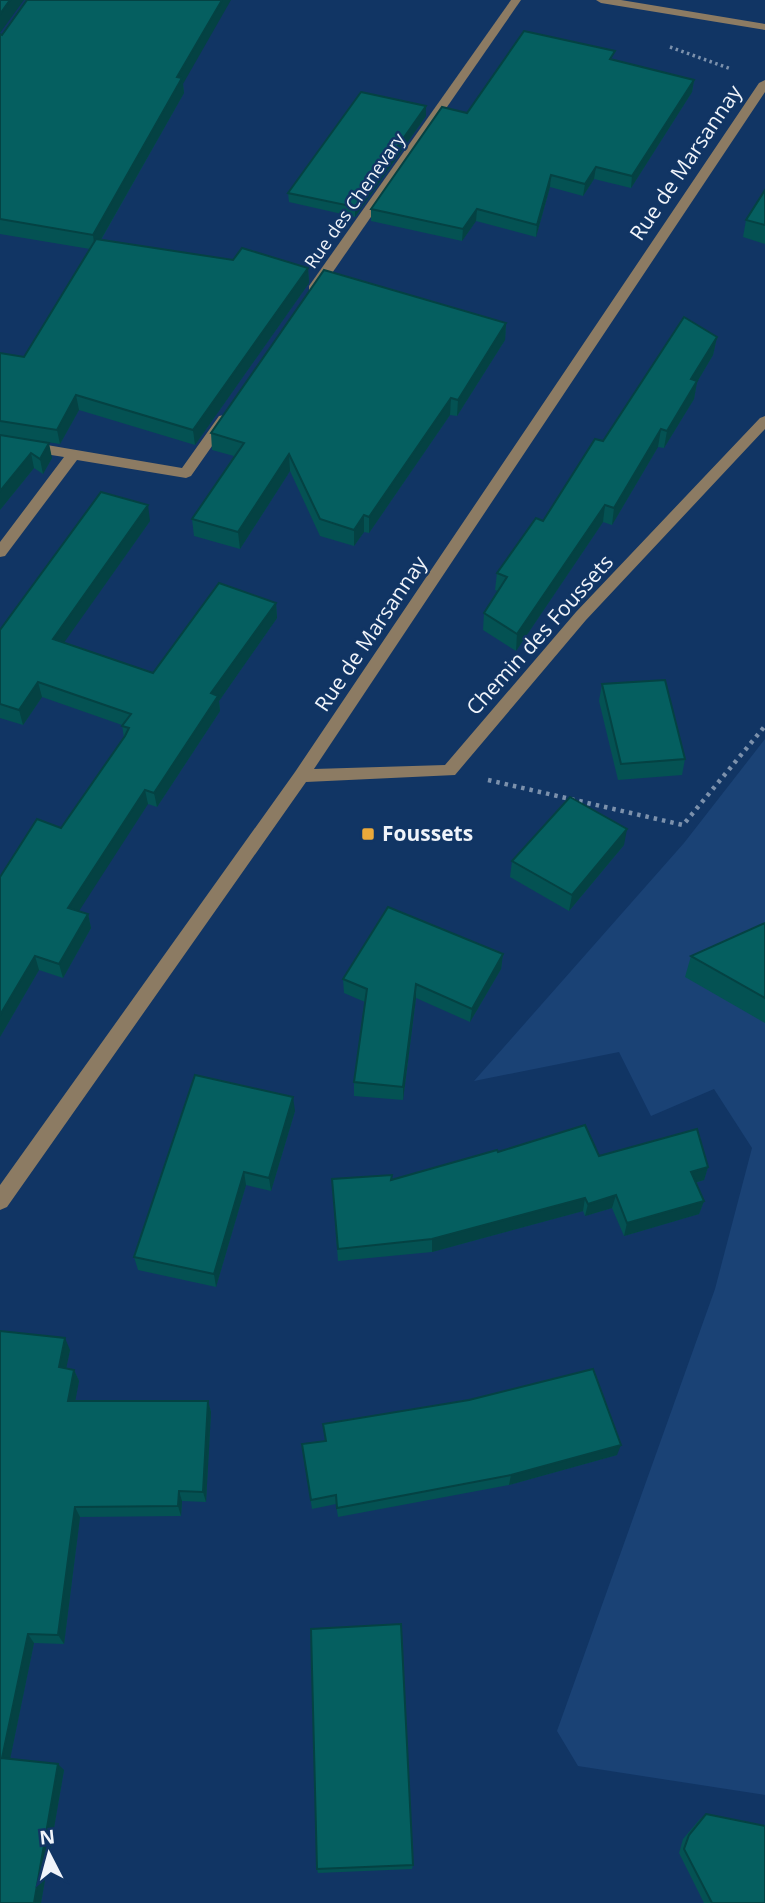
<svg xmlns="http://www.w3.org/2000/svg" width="765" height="1903" viewBox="0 0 765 1903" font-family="'Open Sans',sans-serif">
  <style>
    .built { fill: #1a4275 }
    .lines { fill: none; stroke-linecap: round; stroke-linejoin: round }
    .path-far1 { stroke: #7c91ac; stroke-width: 3.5; stroke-dasharray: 2.5 3.5; stroke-linecap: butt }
    .path { stroke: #7c91ac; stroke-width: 4.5; stroke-dasharray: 3.5 5; stroke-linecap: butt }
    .minor { fill: #8c7b63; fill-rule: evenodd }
    .wall { fill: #045253 }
    .shaded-wall { fill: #044243 }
    .building { fill: #055f60; stroke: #044243; stroke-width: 2 }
    .poi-dot { fill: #eba93a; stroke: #113564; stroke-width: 2.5 }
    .labels { text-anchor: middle; stroke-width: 5; stroke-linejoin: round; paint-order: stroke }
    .far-street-label { font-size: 18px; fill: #f0f4fa; stroke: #113564 }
    .street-label { font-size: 21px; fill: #f0f4fa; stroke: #113564 }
    .poi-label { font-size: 21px; font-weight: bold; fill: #f0f4fa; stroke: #113564; text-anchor: start }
  </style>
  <rect width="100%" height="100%" fill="#113564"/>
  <path class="built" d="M765 739V1795L578 1766 557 1731 715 1289 752 1148 714 1089 651 1116 619 1052 474 1081 684 843Z"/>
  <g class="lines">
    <path class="path-far1" d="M670 47 731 69"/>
    <path class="path" d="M488 780 683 825 765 726"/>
    <g class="minor">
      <path d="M511 0H521L319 292H309V286Z"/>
      <path d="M596 0H621L765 24V30L601 3Z"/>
      <path d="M765 80V92L314 769 445 765 576 612 760 418 765 416V429L586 620 455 775 306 782 7 1207 0 1210V1185L295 772 759 83Z"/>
      <path d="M224 415 231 419 191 476 186 478 77 460 5 556 0 557V542L64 457 0 447V437L182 468 219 416Z"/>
    </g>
  </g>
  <g class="wall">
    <path d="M0 34 183 84 184 93 101 240 233 260 308 268 309 283 195 445 79 410 60 444 0 435V353L24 357 90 249 0 234Z"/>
    <path d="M614 60 694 80 692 92 631 188 594 179 583 196 550 187 536 237 476 221 462 241 371 221V209L467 113Z"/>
    <path d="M426 106V116L355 217 289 202 288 193Z"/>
    <path d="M765 190V244L743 237 746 220Z"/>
    <path d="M506 323 505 340 457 416 450 415 369 533 364 532 354 546 320 536 290 471 240 549 194 536 192 519 234 456 212 450 211 433Z"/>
    <path d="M717 337 713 355 697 382 694 399 664 448 658 447 612 525 603 522 516 651 483 630 484 613 498 591 495 590 497 573 543 521 603 441Z"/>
    <path d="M0 435 52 458 43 474 34 468 0 510Z"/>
    <path d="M150 521 64 642 153 673 276 603 277 618 219 701 220 711 157 807 148 804 78 911 88 914 91 928 63 978 39 970 0 1037 61 828 124 738 122 725 42 697 23 725 0 718V630Z"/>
    <path d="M602 684 685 759 682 775 618 780 599 701Z"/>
    <path d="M624 845 569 911 510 877 512 861Z"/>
    <path d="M765 923V1023L685 977 691 956Z"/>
    <path d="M503 954 501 969 470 1022 416 998 403 1100 354 1096V1082L365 1002 344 993 343 979Z"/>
    <path d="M295 1111 271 1191 246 1185 216 1287 138 1270 134 1257Z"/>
    <path d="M498 1152 599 1156 708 1167 704 1180 695 1183 704 1201 699 1214 624 1236 612 1208 585 1216 583 1211 432 1252 338 1261 332 1179 392 1180Z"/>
    <path d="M0 1331 70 1350 66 1368 74 1370 79 1381 75 1401H208L211 1412 206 1502 182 1501 181 1516 80 1517 64 1644 34 1643 10 1759 64 1770 41 1903H0Z"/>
    <path d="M323 1424 617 1455 509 1485 338 1517 336 1504 312 1509 302 1444 325 1441Z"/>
    <path d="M706 1814 765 1903H704L679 1853 683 1839 700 1819Z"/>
    <path d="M413 1865 412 1869 318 1873 317 1869Z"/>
  </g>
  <g class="shaded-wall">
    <path d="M10 0H24L0 33V14Z"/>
    <path d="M222 0H231L183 84 184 93 95 250 93 235 177 77Z"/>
    <path d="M694 80 692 92 631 188 632 176Z"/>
    <path d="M426 106V116L355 217V207Z"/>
    <path d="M596 167 594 179 583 196 585 184Z"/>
    <path d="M551 175 550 187 536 237 537 225Z"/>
    <path d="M477 209 476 221 462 241 463 229Z"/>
    <path d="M308 268 309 283 195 445 193 430Z"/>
    <path d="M506 323 505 340 457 416 458 400Z"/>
    <path d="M717 337 713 355 697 382 694 399 664 448 667 431 691 379Z"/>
    <path d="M76 395 79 410 60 444 57 430Z"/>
    <path d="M451 398 450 415 369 533V517Z"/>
    <path d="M661 429 658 447 612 525 614 508Z"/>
    <path d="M49 443 52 458 43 474 40 459Z"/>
    <path d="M31 453 34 468 0 510V491Z"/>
    <path d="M289 454 290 471 240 549 238 532Z"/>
    <path d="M148 505 150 521 56 654 53 639Z"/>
    <path d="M605 505 603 522 516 651 517 634Z"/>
    <path d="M364 515V532L354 546V530Z"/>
    <path d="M276 603 277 618 219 701 220 711 157 807 154 793 211 693Z"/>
    <path d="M38 682 42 697 23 725 19 710Z"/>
    <path d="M145 790 148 804 72 922 68 908Z"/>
    <path d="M627 829 624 845 569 911 572 895Z"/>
    <path d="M88 914 91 928 63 978 59 964Z"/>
    <path d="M503 954 501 969 470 1022 472 1009Z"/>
    <path d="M35 956 39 970 0 1037V1015Z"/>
    <path d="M416 984V998L403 1100V1087Z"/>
    <path d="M293 1097 295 1111 271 1191 269 1178Z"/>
    <path d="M708 1167 704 1180 686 1185 691 1172Z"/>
    <path d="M244 1172 246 1185 216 1287 214 1274Z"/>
    <path d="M616 1195 612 1208 585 1216 588 1204Z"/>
    <path d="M585 1198 583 1211 432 1252V1239Z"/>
    <path d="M704 1201 699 1214 624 1236 627 1223Z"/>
    <path d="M65 1338 70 1350 64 1379 59 1367Z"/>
    <path d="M74 1370 79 1381 73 1413 68 1401Z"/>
    <path d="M208 1401 211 1412 206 1502 203 1492Z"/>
    <path d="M621 1445 617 1455 509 1485 511 1475Z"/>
    <path d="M179 1491 182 1501 181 1516 178 1506Z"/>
    <path d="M75 1507 80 1517 64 1644 58 1635Z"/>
    <path d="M28 1634 34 1643 9 1764 2 1758Z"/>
    <path d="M58 1764 64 1770 41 1903H34Z"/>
  </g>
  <g class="building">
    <path d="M0 0H10L0 14Z"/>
    <path d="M27 0H222L177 77 182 78 93 235 0 219V34L2 35Z"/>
    <path d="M524 31 615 51 610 59 694 80 632 176 596 167 585 184 551 175 537 225 477 209 463 229 371 209 442 107 467 113Z"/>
    <path d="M361 92 426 106 355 207 288 193Z"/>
    <path d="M765 190V225L746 220Z"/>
    <path d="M96 239 233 260 242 248 308 268 193 430 76 395 57 430 0 421V353L24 357Z"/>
    <path d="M324 270 506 323 458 400 451 398 369 517 364 515 354 530 320 519 289 454 238 532 192 519 244 443 211 433Z"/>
    <path d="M684 317 717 337 691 379 697 381 667 431 661 429 614 508 605 505 517 634 484 613 507 577 497 573 536 518 543 521 595 439 603 441Z"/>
    <path d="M0 435 49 443 40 459 31 453 0 491Z"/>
    <path d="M101 492 148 505 53 639 153 673 219 583 276 603 211 693 218 696 154 793 145 790 68 908 88 914 59 964 35 956 0 1015V877L37 819 61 828 125 736 129 728 122 726 131 714 38 682 19 710 0 704V630Z"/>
    <path d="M665 680 685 759 621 764 602 684Z"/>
    <path d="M570 797 627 829 572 895 512 861Z"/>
    <path d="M388 907 503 954 472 1009 416 984 403 1087 354 1082 367 989 343 979Z"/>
    <path d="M765 923V998L691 956Z"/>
    <path d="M195 1075 293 1097 269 1178 244 1172 214 1274 134 1257Z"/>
    <path d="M585 1125 599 1156 697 1129 708 1167 691 1172 704 1201 627 1223 616 1195 588 1204 585 1198 432 1239 338 1249 332 1179 392 1175 391 1180 497 1150 498 1152Z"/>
    <path d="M0 1331 65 1338 59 1367 74 1370 68 1401H208L203 1492 179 1491 178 1506 75 1507 58 1635 28 1634 2 1758 58 1764 34 1903H0Z"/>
    <path d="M593 1369 621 1445 511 1475 337 1508 336 1495 311 1500 302 1444 326 1441 323 1424 469 1400Z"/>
    <path d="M401 1624 413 1865 317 1869 311 1629Z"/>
    <path d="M706 1814 765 1826V1903H712L684 1849 689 1835Z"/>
  </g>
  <rect class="poi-dot" x="361" y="827" width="14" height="14" rx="3.5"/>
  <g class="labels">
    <g class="far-street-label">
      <text transform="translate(355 201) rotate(-55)" y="6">Rue des Chenevary</text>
    </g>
    <g class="street-label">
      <text transform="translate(686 163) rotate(-56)" y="7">Rue de Marsannay</text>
      <text transform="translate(371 634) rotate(-56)" y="7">Rue de Marsannay</text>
      <text transform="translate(540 635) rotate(-48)" y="7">Chemin des Foussets</text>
    </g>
    <g class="poi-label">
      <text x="382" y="841">Foussets</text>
    </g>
  </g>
  <g transform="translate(49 1854) rotate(354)" stroke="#113564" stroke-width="5" paint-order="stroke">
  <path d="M0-5L12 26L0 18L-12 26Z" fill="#f0f4fa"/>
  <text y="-10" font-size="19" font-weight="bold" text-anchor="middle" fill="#f0f4fa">N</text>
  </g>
</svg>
